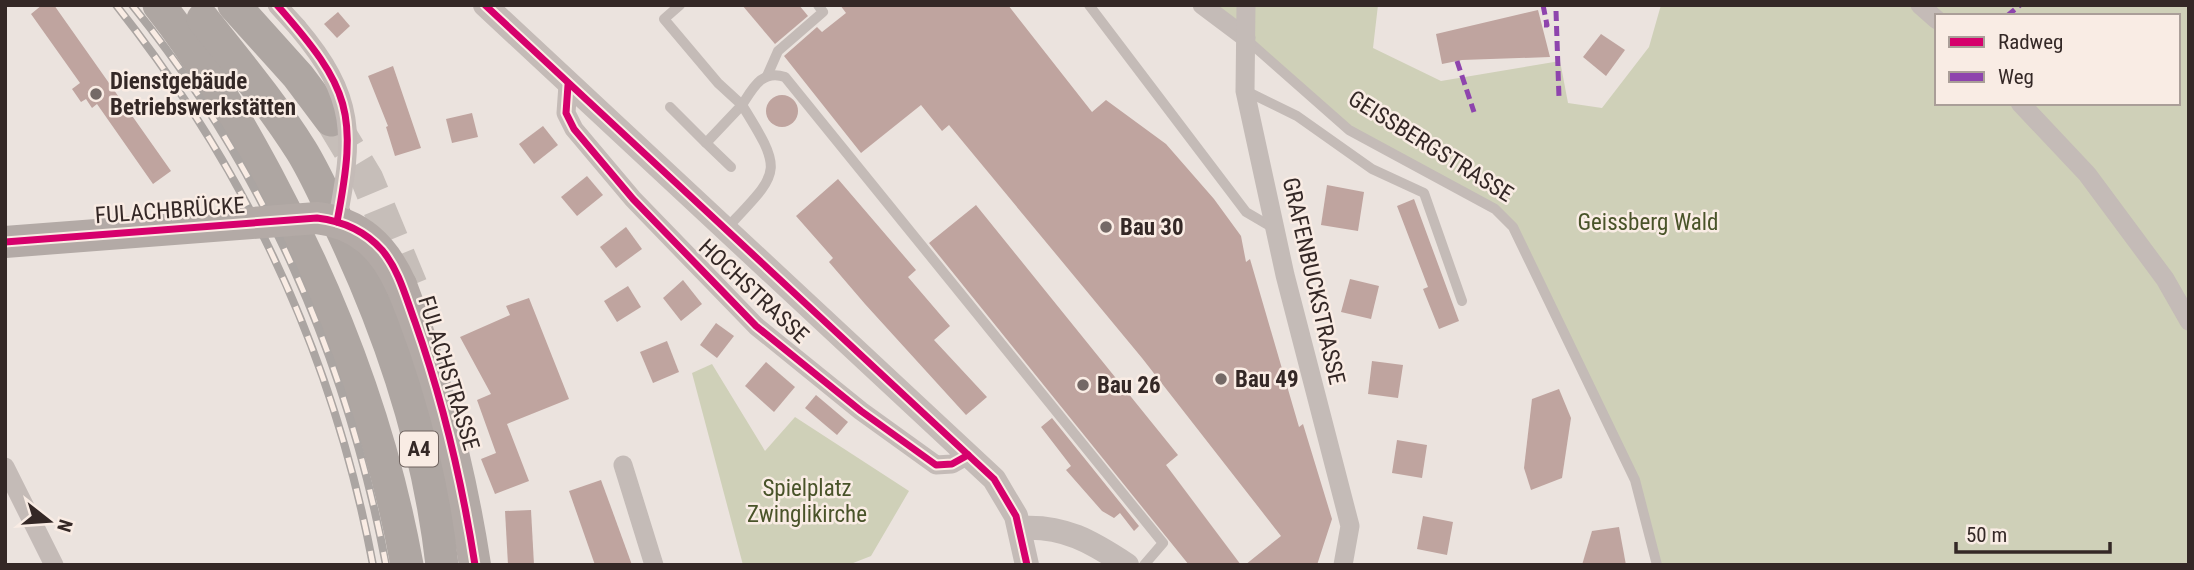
<svg xmlns="http://www.w3.org/2000/svg" width="2194" height="570" viewBox="0 0 2194 570" font-family="'Roboto Condensed',sans-serif">
  <style>
    .green { fill: #cfd0b8; fill-rule: evenodd }
    .building { fill: #bfa49f }
    .lines { fill: none; stroke-linecap: round; stroke-linejoin: round }
    .trunk-tunnel { stroke: #c6beb9; stroke-width: 33; stroke-dasharray: 33 17; stroke-linecap: butt }
    .service { stroke: #c4bbb7; stroke-width: 10 }
    .minor { stroke: #c4bbb7; stroke-width: 19 }
    .tertiary { stroke: #c4bbb7; stroke-width: 24 }
    .primary { stroke: #b3aaa6; stroke-width: 32 }
    .trunk { stroke: #aea6a2; stroke-width: 33 }
    .rail-casing { stroke: #aba5a2; stroke-width: 8 }
    .rail { stroke: #f9ece4; stroke-width: 5; stroke-dasharray: 16; stroke-linecap: butt }
    .minor-bridge { stroke: #c4bbb7; stroke-width: 19 }
    .primary-bridge { stroke: #b3aaa6; stroke-width: 32 }
    .quiet { stroke: #8e44ad; stroke-width: 5; stroke-dasharray: 10 5; stroke-linecap: butt }
    .cycleway-casing { stroke: #f9ece4; stroke-width: 11 }
    .cycleway { stroke: #d6006c; stroke-width: 7 }
    .poi-dot { fill: #746966; stroke: #f9ece4; stroke-width: 2.5 }
    .labels { text-anchor: middle; stroke-width: 5; stroke-linejoin: round; paint-order: stroke }
    .shield { fill: #f9ece4; stroke: #6f635f; stroke-width: 2 }
    .shield-label { font-size: 21px; font-weight: bold; fill: #342826 }
    .poi-label { font-size: 23px; font-weight: bold; fill: #342826; stroke: #f9ece4; text-anchor: start }
    .street-label { font-size: 23px; fill: #342826; stroke: #f9ece4 }
    .park-label { font-size: 23px; fill: #495329; stroke: #f9ece4 }
  </style>
  <rect width="100%" height="100%" fill="#ebe3de"/>
  <g class="green">
    <path d="M1202 5H1378L1373 48 1441 81 1560 61 1568 103 1602 108 1649 47 1661 5H2189V565H1657L1635 480 1513 227 1495 209 1349 130ZM1937 16H2178V103H1937Z"/>
    <path d="M712 364 765 451 795 417 909 491 871 556 848 565H743L692 373Z"/>
  </g>
  <g class="building">
    <path d="M42 5H54L171 171 153 184 97 104 92 108 86 99 81 102 72 89 80 83 31 14Z"/>
    <path d="M742 5H799L808 16 775 44Z"/>
    <path d="M840 5H1008L1092 112 1106 100 1166 144 1214 199 1241 236 1246 262 1250 259 1299 427 1303 424 1332 519 1317 565H1245L1281 536 1142 358 949 125 942 131 921 105 861 153 784 56 817 27 822 32 846 13Z"/>
    <path d="M1538 10 1550 57 1462 60 1442 64 1436 34Z"/>
    <path d="M338 12 350 26 337 38 324 24Z"/>
    <path d="M1601 34 1625 50 1606 76 1583 57Z"/>
    <path d="M393 66 421 148 395 156 386 127 388 126 368 76Z"/>
    <circle cx="782" cy="111" r="16"/>
    <path d="M472 113 478 137 452 143 446 119Z"/>
    <path d="M543 126 558 145 534 164 519 144Z"/>
    <path d="M587 176 603 195 577 216 561 197Z"/>
    <path d="M838 179 916 270 908 277 950 326 934 340 987 397 966 415 865 304 829 262 833 258 796 216Z"/>
    <path d="M1327 185 1364 192 1358 231 1321 225Z"/>
    <path d="M1414 199 1459 321 1439 329 1423 289 1428 287 1397 206Z"/>
    <path d="M976 205 1178 455 1166 465 1241 565H1189L929 243Z"/>
    <path d="M626 227 642 249 616 268 600 247Z"/>
    <path d="M1350 279 1379 286 1371 319 1341 312Z"/>
    <path d="M683 280 702 304 681 321 663 298Z"/>
    <path d="M628 286 641 307 617 322 604 301Z"/>
    <path d="M529 298 569 399 507 424 529 481 495 494 481 459 496 453 477 400 491 394 460 337 510 315 506 306Z"/>
    <path d="M716 323 734 336 717 358 700 345Z"/>
    <path d="M667 341 679 372 653 383 640 352Z"/>
    <path d="M1372 361 1403 365 1398 398 1368 394Z"/>
    <path d="M766 362 795 387 774 412 745 386Z"/>
    <path d="M1559 389 1571 418 1562 478 1531 490 1524 468 1532 399Z"/>
    <path d="M816 395 848 422 837 435 805 408Z"/>
    <path d="M1052 418 1139 526 1134 531 1120 513 1114 518 1102 511 1066 470 1071 466 1041 427Z"/>
    <path d="M1397 440 1427 445 1422 478 1392 473Z"/>
    <path d="M601 480 612 510 632 565H595L569 491Z"/>
    <path d="M531 510 534 565H508L505 511Z"/>
    <path d="M1423 516 1453 522 1447 555 1417 549Z"/>
    <path d="M1619 527 1626 565H1582L1592 531Z"/>
  </g>
  <g class="lines">
    <path class="trunk-tunnel" d="M332 121 367 179 413 290"/>
    <g class="service">
      <path d="M1089 5 1246 212 1275 229"/>
      <path d="M1247 40 1349 130 1495 209 1513 227 1635 480 1657 565"/>
      <path d="M767 76 778 51 823 12 818 5"/>
      <path d="M1246 91 1297 116 1372 169 1424 193 1462 301"/>
      <path d="M670 107 706 143 742 105 718 83 664 19 680 5"/>
      <path d="M706 143 731 167"/>
      <path d="M726 229C780 171 785 174 742 105 753 88 762 69 785 77L1163 543 1144 565"/>
    </g>
    <g class="minor">
      <path d="M277 5 297 27"/>
      <path d="M1202 5 1246 38"/>
      <path d="M1246 5 1245 91 1285 275 1350 526 1343 565"/>
      <path d="M1920 5 1937 20"/>
      <path d="M568 85 566 113 574 129 633 199 756 326 861 411 936 465 952 464 968 455"/>
      <path d="M2020 103 2087 174 2165 279 2189 321"/>
      <path d="M623 465 654 565"/>
      <path d="M5 467 54 565"/>
    </g>
    <g class="tertiary">
      <path d="M485 5 994 479 1016 516 1027 565"/>
      <path d="M1020 528C1064 525 1092 542 1127 565"/>
    </g>
    <path class="primary" d="M401 285C436 376 460 468 475 565"/>
    <g class="trunk">
      <path d="M159 5C201 58 235 117 267 176 333 299 382 427 407 565"/>
      <path d="M234 5 298 76 331 120"/>
      <path d="M203 19C237 62 272 104 301 150 316 174 327 201 340 226 390 331 429 448 442 565"/>
    </g>
    <g class="rail-casing">
      <g id="rail">
        <path d="M116 5C247 170 334 358 373 565"/>
        <path d="M132 5C263 166 348 362 386 565"/>
      </g>
    </g>
    <use href="#rail" class="rail"/>
    <path class="minor-bridge" d="M297 27C357 98 354 135 337 222"/>
    <path class="primary-bridge" d="M5 242 317 218C359 223 384 247 401 285"/>
    <g class="quiet">
      <path d="M1543 5 1547 25H1544"/>
      <path d="M1556 11 1559 98"/>
      <path d="M2007 16 2020 5"/>
      <path d="M1457 61 1474 112"/>
    </g>
    <g class="cycleway-casing">
      <g id="cycleway">
        <path d="M277 5C351 89 358 112 337 222"/>
        <path d="M485 5 994 479 1016 516 1027 565"/>
        <path d="M568 85 566 113 574 129 633 199 756 326 861 411 936 465 952 464 968 455"/>
        <path d="M5 242 317 218C342 221 365 231 382 250 399 270 406 298 415 322 443 401 462 482 475 565"/>
      </g>
    </g>
    <use href="#cycleway" class="cycleway"/>
  </g>
  <g class="poi-dot">
    <circle cx="96" cy="94" r="7"/>
    <circle cx="1106" cy="227" r="7"/>
    <circle cx="1221" cy="379" r="7"/>
    <circle cx="1083" cy="385" r="7"/>
  </g>
  <g class="labels">
    <rect class="shield" x="400" y="431.5" width="38" height="35" rx="5"/>
    <g class="shield-label">
      <text x="419" y="456">A4</text>
    </g>
    <g class="poi-label">
      <text x="110" y="89">Dienstgebäude<tspan x="110" dy="26">Betriebswerkstätten</tspan></text>
      <text x="1120" y="235">Bau 30</text>
      <text x="1235" y="387">Bau 49</text>
      <text x="1097" y="393">Bau 26</text>
    </g>
    <g class="street-label">
      <text transform="translate(1431 146) rotate(32)" y="8">GEISSBERGSTRASSE</text>
      <text transform="translate(170 210) rotate(-4)" y="8">FULACHBRÜCKE</text>
      <text transform="translate(1314 281) rotate(77)" y="8">GRAFENBUCKSTRASSE</text>
      <text transform="translate(754 291) rotate(43)" y="8">HOCHSTRASSE</text>
      <text transform="translate(449 373) rotate(73)" y="8">FULACHSTRASSE</text>
    </g>
    <g class="park-label">
      <text x="1648" y="230">Geissberg Wald</text>
      <text x="807" y="496">Spielplatz<tspan x="807" dy="26">Zwinglikirche</tspan></text>
    </g>
  </g>
  <rect width="2194" height="570" fill="none" stroke="#342826" stroke-width="14"/>
  <rect x="1935" y="14" width="245" height="91" fill="#f9ece4" stroke="#aa9e98" stroke-width="2"/>
  <rect x="1949" y="37" width="35" height="10" fill="#d6006c" stroke="#aa9e98" stroke-width="2"/>
  <text x="1998" y="49" font-size="21" fill="#342826">Radweg</text>
  <rect x="1949" y="72" width="35" height="10" fill="#8e44ad" stroke="#aa9e98" stroke-width="2"/>
  <text x="1998" y="84" font-size="21" fill="#342826">Weg</text>
  <g transform="translate(49 521) rotate(107)" stroke="#f9ece4" stroke-width="5" paint-order="stroke">
  <path d="M0-5L12 26L0 18L-12 26Z" fill="#342826"/>
  <text y="-10" font-size="19" font-weight="bold" text-anchor="middle" fill="#342826">N</text>
  </g>
  <path d="M1956 542v10h154v-10" fill="none" stroke="#342826" stroke-width="3.5"/>
  <text x="1966" y="542" font-size="21" fill="#342826" stroke="#f9ece4" stroke-width="5" paint-order="stroke">50 m</text>
</svg>
